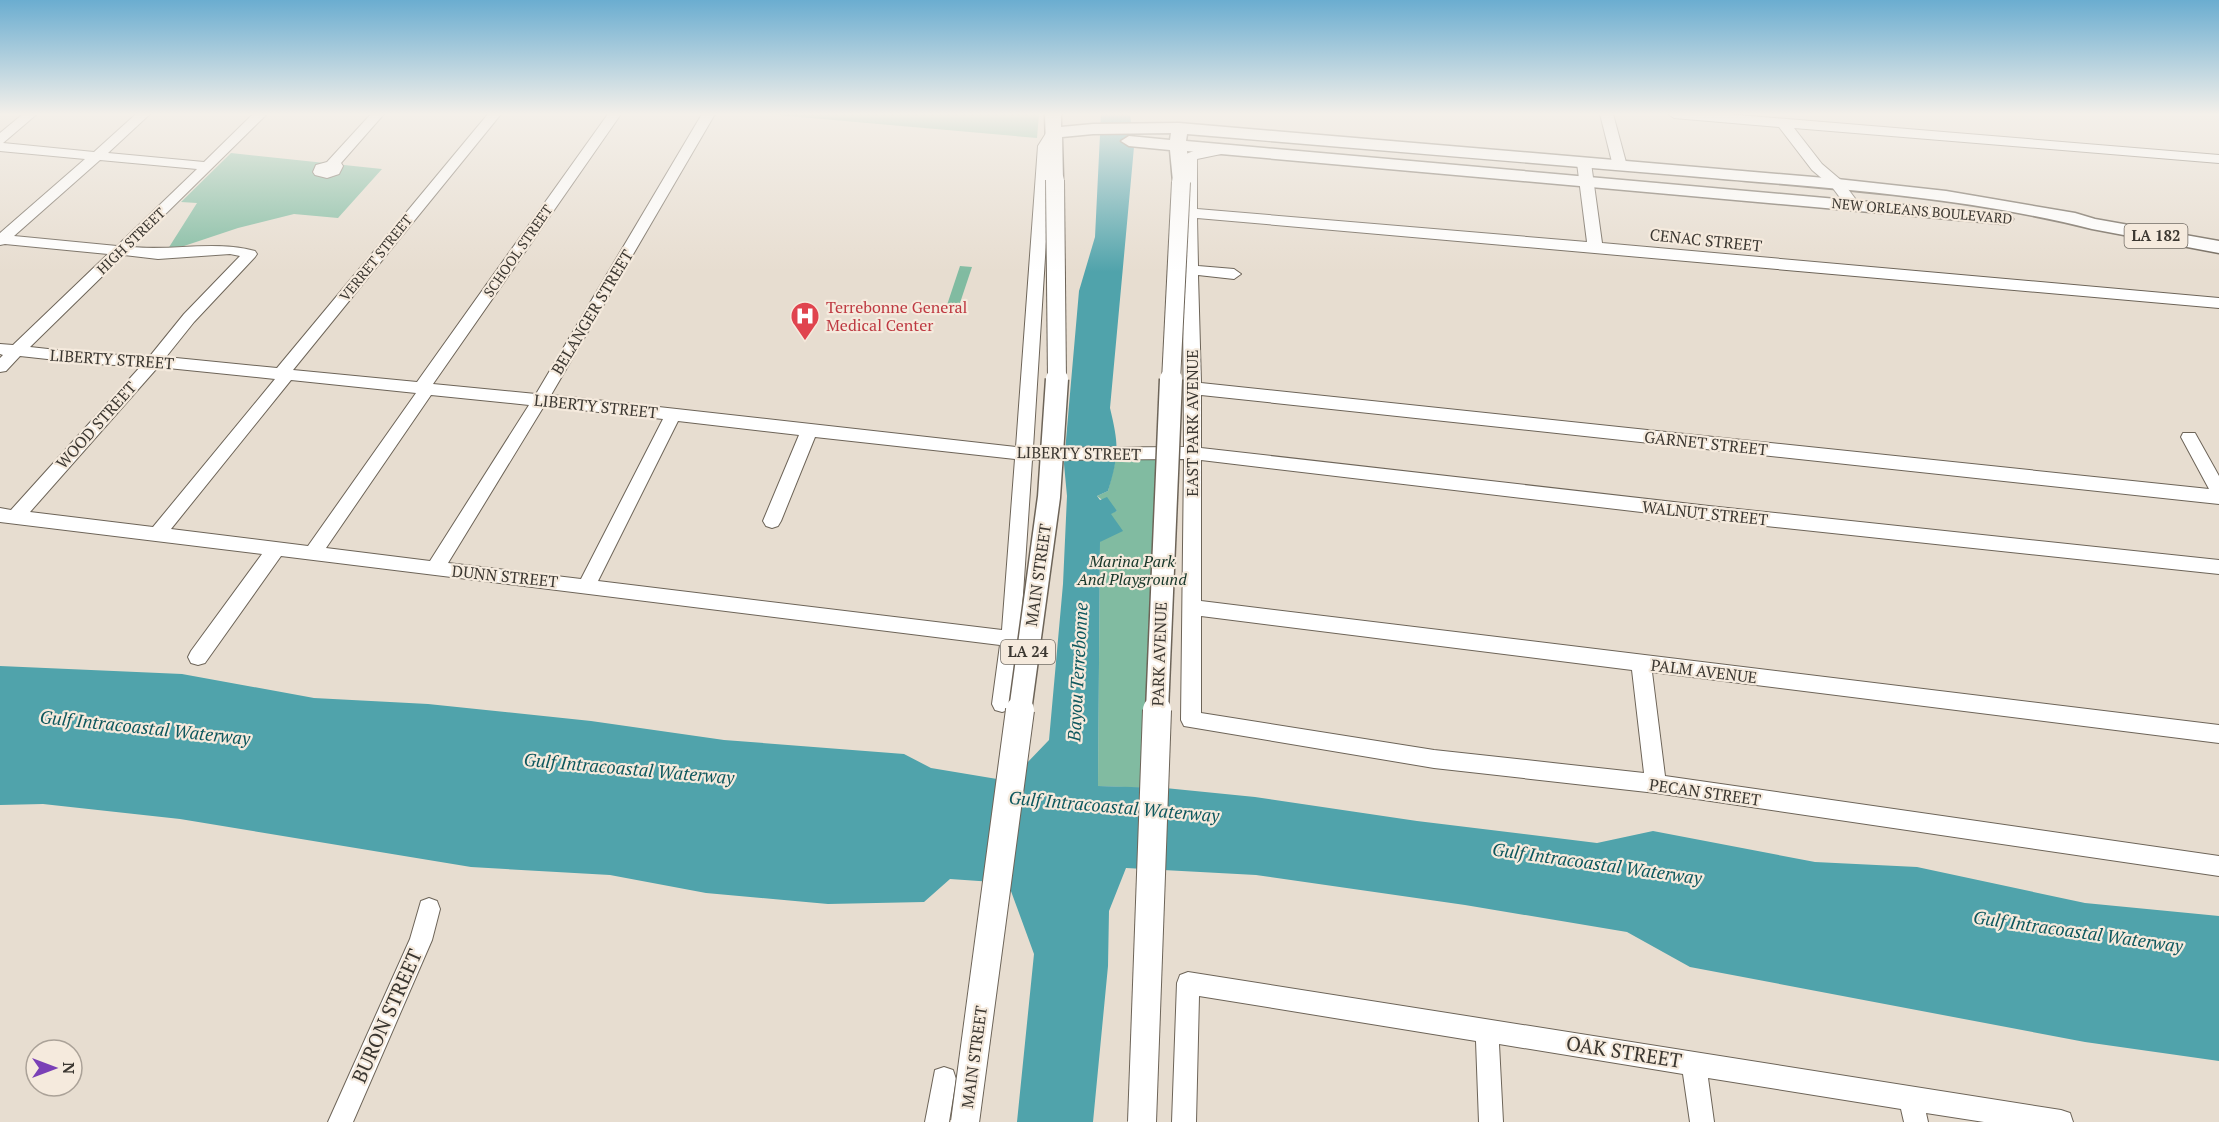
<svg xmlns="http://www.w3.org/2000/svg" width="2219" height="1122" viewBox="0 0 2219 1122" font-family="'PT Serif',serif">
  <style>
    .green { fill: #81bba1 }
    .water { fill: #50a3ab }
    .lines { fill: none; stroke-linecap: round; stroke-linejoin: round }
    .minor-casing { stroke: #6d6458; stroke-width: 2 }
    .major-casing { stroke: #6d6458; stroke-width: 3 }
    .minor { fill: #fff; fill-rule: evenodd }
    .major { fill: #fff; fill-rule: evenodd }
    .major-bridge-far2-casing { stroke: #6d6458; stroke-width: 20; stroke-linecap: butt }
    .major-bridge-far1-casing { stroke: #6d6458; stroke-width: 25; stroke-linecap: butt }
    .major-bridge-casing { stroke: #6d6458; stroke-width: 30; stroke-linecap: butt }
    .major-bridge-far2 { stroke: #fff; stroke-width: 18 }
    .major-bridge-far1 { stroke: #fff; stroke-width: 22 }
    .major-bridge { stroke: #fff; stroke-width: 28 }
    .labels { text-anchor: middle; stroke-width: 4.5; stroke-linejoin: round; paint-order: stroke }
    .far-street-label { font-size: 14px; fill: #3b3731; stroke: #f5eadd }
    .shield { fill: #f5eadd; stroke: #736d65; stroke-width: 1.5 }
    .shield-label { font-size: 15px; font-weight: bold; fill: #3b3731 }
    .street-label { font-size: 16px; fill: #3b3731; stroke: #f5eadd }
    .health-label { font-size: 16px; fill: #be3a42; stroke: #f5eadd; text-anchor: start }
    .park-label { font-size: 16px; font-style: italic; fill: #163629; stroke: #f5eadd }
    .water-label { font-size: 18px; font-style: italic; fill: #0d575d; stroke: #f5eadd }
    .near-street-label { font-size: 20px; fill: #3b3731; stroke: #f5eadd }
  </style>
  <rect width="100%" height="100%" fill="#e7ddd0"/>
  <g class="green">
    <path d="M765 114H1039L1037 138Z"/>
    <path d="M231 153 382 169 338 218 294 214 238 228 166 252 197 203 181 202Z"/>
    <path d="M960 266 972 267 956 315 944 314Z"/>
    <path d="M1170 453 1152 788 1098 786 1100 542 1111 513 1117 511 1097 496 1108 491 1117 455Z"/>
  </g>
  <path class="water" d="M1101 114H1130L1134 147 1110 408C1119 446 1119 454 1108 491L1097 496 1100 500 1107 497 1117 511 1111 514 1123 531 1100 542 1098 786 1165 788 1255 797 1417 821 1597 843 1653 831 1815 862 1917 867 2085 903 2219 916V1061L2085 1042 1690 967 1627 932 1465 905 1256 875 1126 868 1109 911 1108 966 1093 1122H1017L1034 954 1008 883 950 879 924 902 828 904 706 893 610 875 471 867 180 819 43 804 0 805V666L182 674 314 698 428 704 591 721 724 740 904 754 931 768 997 779 1025 765 1049 740 1063 584 1067 496 1064 464 1069 405 1079 291 1095 237Z"/>
  <g class="lines">
    <g class="minor-casing">
      <g id="minor">
        <path d="M23 114H37L3 143 94 152 136 114H150L108 153 204 162 253 114H267L132 247C175 251 214 240 255 251L257 254 255 257 194 322 166 357 277 368 488 114H501L293 370 417 382 608 114H621L433 384 536 394 702 114H715L551 395 1016 447 1038 146 1048 130 1053 129 1059 133 1052 146 1033 448 1184 447 1182 166 1186 154C1198 149 1217 141 1228 150L1226 153 1197 159V209L1587 242 1577 163 1584 159 1591 163 1602 243 2219 298V308L1197 218 1198 266 1234 269 1241 274 1234 279 1198 275 1201 383 2209 489 2181 437 2183 433H2195L2219 476V504L1201 395V448L1709 506 2219 560V574L1709 520 1201 460V601L2219 725V743L1652 672 1665 776 2219 856V876L1656 793 1434 768 1184 726 1181 720 1184 459 1032 460 1020 639 1012 704 1009 710 1002 712 995 710 992 704 1000 645 281 556 205 663 198 665 191 663 188 657 191 651 262 554 0 522V508L11 510 141 366 93 364 20 356 6 371 0 372V358L3 355 0 354V344L13 345 108 254 5 244 0 245V233L85 159 0 151V133ZM100 160 197 169 117 246 14 236ZM230 254 240 256 184 314 150 356 93 354 30 347 124 255 158 259ZM158 367 275 379 153 527 30 512ZM291 380 416 393 308 546 171 529ZM431 395 529 405 430 561 326 548ZM544 406 663 419 581 579 448 563ZM678 421 799 435 763 521 766 526 772 528 778 526 781 521 815 437 1015 459 1002 630 598 581ZM1201 616 1632 670 1644 773 1434 750 1201 713Z"/>
        <path d="M371 114H384L341 163 343 166 339 174 327 178 315 175 313 172 316 165 327 162Z"/>
        <path d="M1600 114H1613L1627 166 1625 169H1615L1613 166Z"/>
        <path d="M1668 114H1726L2219 155V163L1794 128 1822 164 1842 181 1857 201 1859 204 1857 207H1847L1832 187 1812 170 1779 127 1674 118Z"/>
        <path d="M429 898 437 901 440 909 432 940 353 1122H328L410 939 421 901Z"/>
        <path d="M1188 972 2061 1110 2070 1113 2073 1122H1984L1926 1113 1928 1122H1904L1901 1109 1708 1078 1714 1122H1690L1683 1074 1499 1044 1503 1122H1479L1476 1041 1199 996 1196 1122H1172L1177 983 1180 975Z"/>
        <path d="M944 1067 953 1070 956 1079 949 1122H925L935 1070Z"/>
      </g>
    </g>
    <g class="major-casing">
      <path id="major" d="M1045 114H1061V127L1093 124 1179 123 1837 179 1946 191 2075 213 2095 219 2219 241V253L2092 229C1961 196 1824 188 1689 176 1521 162 1354 148 1187 134L1186 141 2004 214 2010 215 2013 219 2010 223 2004 224 1187 151 1189 182 1187 186H1175L1173 182 1170 150 1129 146 1121 141 1129 136 1170 140 1171 133 1093 134 1062 137 1063 180 1061 184H1049L1047 180Z"/>
    </g>
    <use href="#minor" class="minor"/>
    <use href="#major" class="major"/>
    <g class="major-bridge-far2-casing">
      <g id="major-bridge-far2">
        <path d="M1055 180 1057 381"/>
        <path d="M1171 381 1181 182"/>
      </g>
    </g>
    <g class="major-bridge-far1-casing">
      <g id="major-bridge-far1">
        <path d="M1020 711 1049 497 1057 379"/>
        <path d="M1157 711 1171 379"/>
      </g>
    </g>
    <g class="major-bridge-casing">
      <g id="major-bridge">
        <path d="M965 1122 1020 710"/>
        <path d="M1142 1122 1157 710"/>
      </g>
    </g>
    <use href="#major-bridge-far2" class="major-bridge-far2"/>
    <use href="#major-bridge-far1" class="major-bridge-far1"/>
    <use href="#major-bridge" class="major-bridge"/>
  </g>
  <linearGradient id="sky" x2="0" y2="1"><stop stop-color="#6badd0"/><stop offset="0.42" stop-color="#f4f0ea"/><stop offset="1" stop-color="#f4f0ea" stop-opacity="0"/></linearGradient>
  <rect width="2219" height="272" fill="url(#sky)"/>
  <defs>
    <g id="hospital-pin" transform="scale(1.5)"><path d="M0 17L-7.5 6A9.5 9.5 0 1 1 7.5 6Z" fill="#e0444e" stroke="#f5eadd"/><path d="M-5-5h3v3.5h4V-5h3V5h-3V1.5h-4V5h-3Z" fill="#fff"/></g>
  </defs>
  <g fill-rule="evenodd">
    <use href="#hospital-pin" x="805" y="316"/>
  </g>
  <g class="labels">
    <g class="far-street-label">
      <text transform="translate(1922 211) rotate(5)" y="5">NEW ORLEANS BOULEVARD</text>
      <text transform="translate(131 241) rotate(-44)" y="5">HIGH STREET</text>
      <text transform="translate(518 251) rotate(-55)" y="5">SCHOOL STREET</text>
      <text transform="translate(376 258) rotate(-51)" y="5">VERRET STREET</text>
    </g>
    <g class="shield">
      <rect x="2124.5" y="224" width="63" height="24" rx="4.5"/>
      <rect x="1001" y="640" width="54" height="24" rx="4.5"/>
    </g>
    <g class="shield-label">
      <text x="2156" y="241">LA 182</text>
      <text x="1028" y="657">LA 24</text>
    </g>
    <g class="street-label">
      <text transform="translate(1706 240) rotate(6)" y="6">CENAC STREET</text>
      <text transform="translate(592 312) rotate(-59)" y="6">BELANGER STREET</text>
      <text transform="translate(112 359) rotate(4)" y="6">LIBERTY STREET</text>
      <text transform="translate(596 406) rotate(6)" y="6">LIBERTY STREET</text>
      <text transform="translate(1192 423) rotate(-90)" y="6">EAST PARK AVENUE</text>
      <text transform="translate(96 425) rotate(-48)" y="6">WOOD STREET</text>
      <text transform="translate(1706 443) rotate(6)" y="6">GARNET STREET</text>
      <text transform="translate(1079 453) rotate(1)" y="6">LIBERTY STREET</text>
      <text transform="translate(1705 513) rotate(6)" y="6">WALNUT STREET</text>
      <text transform="translate(1038 575) rotate(-82)" y="6">MAIN STREET</text>
      <text transform="translate(505 576) rotate(6)" y="6">DUNN STREET</text>
      <text transform="translate(1159 654) rotate(-88)" y="6">PARK AVENUE</text>
      <text transform="translate(1704 671) rotate(7)" y="6">PALM AVENUE</text>
      <text transform="translate(1705 792) rotate(8)" y="6">PECAN STREET</text>
      <text transform="translate(974 1057) rotate(-82)" y="6">MAIN STREET</text>
    </g>
    <g class="health-label">
      <text x="826" y="313">Terrebonne General<tspan x="826" dy="18">Medical Center</tspan></text>
    </g>
    <g class="park-label">
      <text x="1132" y="567">Marina Park<tspan x="1132" dy="18">And Playground</tspan></text>
    </g>
    <g class="water-label">
      <text transform="translate(1078 672) rotate(-87)" y="6">Bayou Terrebonne</text>
      <text transform="translate(145 728) rotate(6)" y="6">Gulf Intracoastal Waterway</text>
      <text transform="translate(629 769) rotate(5)" y="6">Gulf Intracoastal Waterway</text>
      <text transform="translate(1114 807) rotate(5)" y="6">Gulf Intracoastal Waterway</text>
      <text transform="translate(1597 864) rotate(8)" y="6">Gulf Intracoastal Waterway</text>
      <text transform="translate(2078 932) rotate(8)" y="6">Gulf Intracoastal Waterway</text>
    </g>
    <g class="near-street-label">
      <text transform="translate(387 1016) rotate(-66)" y="7">BURON STREET</text>
      <text transform="translate(1624 1052) rotate(9)" y="7">OAK STREET</text>
    </g>
  </g>
  <g transform="translate(54 1068) rotate(90)"><circle r="28" fill="#f5eadd" stroke="#aba298" stroke-width="1.5"/>
  <path d="M0-4.5L10 22L0 15L-10 22Z" fill="#7a40b6"/>
  <text y="-9" font-size="16" font-weight="bold" text-anchor="middle" fill="#3b3731">N</text>
  </g>
</svg>
